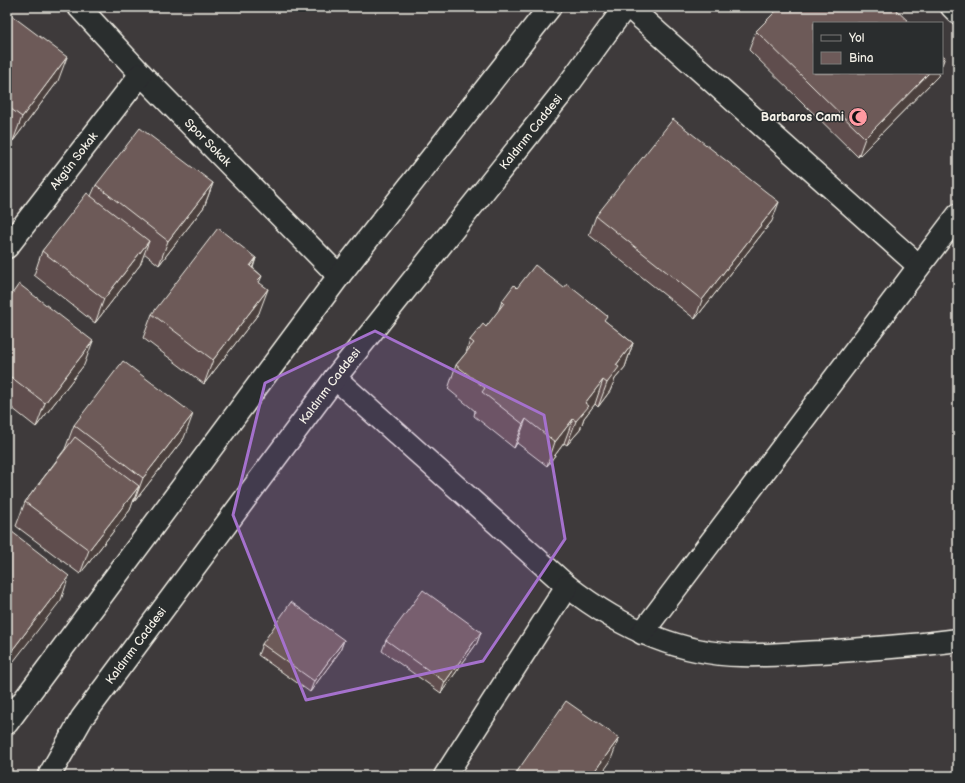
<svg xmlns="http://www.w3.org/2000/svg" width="965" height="783" viewBox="0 0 965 783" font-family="'Balsamiq Sans',sans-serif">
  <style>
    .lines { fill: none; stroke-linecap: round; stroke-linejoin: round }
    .street-casing { stroke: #f4f1e8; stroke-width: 25 }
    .secondary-casing { stroke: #f4f1e8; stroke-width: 25 }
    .street { stroke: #2a2d2e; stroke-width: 22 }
    .secondary { stroke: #2a2d2e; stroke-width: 22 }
    .wall { fill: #5e4d4d; stroke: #f4f1e8 }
    .shaded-wall { fill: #4c3f3e; stroke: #f4f1e8 }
    .building { fill: #6d5a59; stroke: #f4f1e8 }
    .marked { fill: #a571cd; fill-opacity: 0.2; stroke: #a571cd; stroke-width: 3; stroke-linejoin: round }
    .labels { text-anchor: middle; stroke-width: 3; stroke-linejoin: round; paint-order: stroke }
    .poi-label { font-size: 12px; font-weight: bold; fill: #f4f1e8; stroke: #2a2d2e; text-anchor: end }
    .street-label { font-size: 12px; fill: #f4f1e8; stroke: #2a2d2e }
  </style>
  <rect width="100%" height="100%" fill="#3e3a3b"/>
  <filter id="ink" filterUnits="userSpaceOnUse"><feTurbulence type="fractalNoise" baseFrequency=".025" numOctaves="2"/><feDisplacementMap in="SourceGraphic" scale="8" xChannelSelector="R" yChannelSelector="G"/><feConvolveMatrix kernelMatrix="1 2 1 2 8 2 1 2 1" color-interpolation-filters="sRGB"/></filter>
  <g filter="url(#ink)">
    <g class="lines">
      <g class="street-casing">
        <g id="street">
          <path id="s1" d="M79 7 141 74 339 276"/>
          <path d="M629 7 919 266"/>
          <path d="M952 7 958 13"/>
          <path id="s2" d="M7 247 141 74"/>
          <path d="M335 378 567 586C617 625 676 654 741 655 768 656 795 653 822 652 867 649 913 646 958 640"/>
          <path d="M642 633 958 215"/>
          <path d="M445 776 567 586"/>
        </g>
      </g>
      <g class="secondary-casing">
        <g id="secondary">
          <path d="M7 723 339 276 550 7"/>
          <path id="s3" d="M49 776 82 718 335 378 566 88 625 7"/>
        </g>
      </g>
      <use href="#street" class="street"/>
      <use href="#secondary" class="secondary"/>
    </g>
    <g class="wall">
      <path d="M7 12 58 81 13 141 8 138 7 140Z"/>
      <path d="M756 31 938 76 858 157 749 50Z"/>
      <path d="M213 183 204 207 159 265 144 253 140 265 95 323 34 275 42 251 91 196 96 185Z"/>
      <path d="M596 216 772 221 695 319 589 235Z"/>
      <path d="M256 258 253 268 262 276 259 283V313L204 384 143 338 152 314Z"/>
      <path d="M517 288 605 321 633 343 625 367 615 379 610 391 598 407 595 404 584 418 580 430 567 445 564 443 547 466 517 443 514 448 474 416 475 411 448 389 456 365 466 353 470 340 486 327 498 312 502 301Z"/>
      <path d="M7 301 84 365 36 427 7 404Z"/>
      <path d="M74 425 184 438 134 502 133 501 130 510 80 574 16 526 25 502 65 449Z"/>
      <path d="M481 632 477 643 441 693 382 651 386 640Z"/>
      <path d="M344 640 340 651 310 692 258 655 262 644Z"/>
    </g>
    <g class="shaded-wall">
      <path d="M67 57 58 81 13 141 22 117Z"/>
      <path d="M945 57 942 65V60Z"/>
      <path d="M929 73H939L938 76 858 157 865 138Z"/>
      <path d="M213 183 204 207 159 265 168 241Z"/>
      <path d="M779 202 772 221 695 319 702 300Z"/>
      <path d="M149 241 140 265 95 323 104 299Z"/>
      <path d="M256 258 247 282 250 266Z"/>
      <path d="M268 289 259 313 204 384 213 360Z"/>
      <path d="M93 341 84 365 36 427 45 403Z"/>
      <path d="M633 343 625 367 615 379 610 391 598 407 607 383 616 365Z"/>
      <path d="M603 380 595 404 584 418 580 430 567 445 576 421 585 403Z"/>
      <path d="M193 414 184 438 134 502 143 478Z"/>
      <path d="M526 419 517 443 514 448 523 424Z"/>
      <path d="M573 419 564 443 547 466 555 442Z"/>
      <path d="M139 486 130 510 80 574 89 550Z"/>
      <path d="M69 576 61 600 7 670V657Z"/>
      <path d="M481 632 477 643 441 693 445 682Z"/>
      <path d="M344 640 340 651 310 692 314 681Z"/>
      <path d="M619 738 610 762 600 776H591Z"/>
    </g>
    <g class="building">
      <path d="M780 7H893L910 23H814V73H929L865 138 756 31Z"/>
      <path d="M7 12 67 57 22 117 7 106Z"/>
      <path d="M942 55 945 57 942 60Z"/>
      <path d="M673 119 779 202 702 300 596 216Z"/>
      <path d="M140 128 213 183 168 241 96 185Z"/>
      <path d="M7 131 10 133 7 136Z"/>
      <path d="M87 193 149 241 104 299 42 251Z"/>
      <path d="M218 228 256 258 250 266 262 276 257 281 268 289 213 360 152 314Z"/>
      <path d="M535 265 564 288 567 284 607 316 604 320 633 343 616 365 619 367 607 383 603 380 585 403 589 406 576 421 573 419 555 442 526 419 523 424 482 392 485 388 456 365 474 343 470 340 483 324 486 327 504 303 502 301 514 285 517 288Z"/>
      <path d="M19 284 93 341 45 403 7 374V301Z"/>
      <path d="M123 361 193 414 143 478 74 425Z"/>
      <path d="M75 437 139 486 89 550 25 502Z"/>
      <path d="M7 528 69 576 7 657Z"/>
      <path d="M423 590 481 632 445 682 386 640Z"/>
      <path d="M291 602 344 640 314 681 262 644Z"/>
      <path d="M566 701 619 738 591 776H514Z"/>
    </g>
  </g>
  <path class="marked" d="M375 331 544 415 565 539 483 661 306 700 233 515 265 383Z"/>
  <defs>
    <g id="mosque-disc" transform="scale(1)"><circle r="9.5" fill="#ff9aa2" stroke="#2a2d2e"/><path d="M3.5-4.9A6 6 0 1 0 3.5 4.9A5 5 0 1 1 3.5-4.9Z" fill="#111"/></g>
  </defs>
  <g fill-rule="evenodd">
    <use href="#mosque-disc" x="858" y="117"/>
  </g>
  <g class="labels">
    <g class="poi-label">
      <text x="844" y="121">Barbaros Cami</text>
    </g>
    <g class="street-label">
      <text dy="4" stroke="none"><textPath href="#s3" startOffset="805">Kaldırım Caddesi</textPath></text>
      <text dy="4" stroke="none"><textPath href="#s1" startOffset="187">Spor Sokak</textPath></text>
      <text dy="4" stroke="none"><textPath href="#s2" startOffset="109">Akgün Sokak</textPath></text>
      <text dy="4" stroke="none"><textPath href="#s3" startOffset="481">Kaldırım Caddesi</textPath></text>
      <text dy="4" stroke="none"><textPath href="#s3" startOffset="157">Kaldırım Caddesi</textPath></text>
    </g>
  </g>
  <rect width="965" height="783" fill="none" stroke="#2a2d2e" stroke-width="24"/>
  <rect x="12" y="12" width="941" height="759" fill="none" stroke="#f4f1e8" stroke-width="1.5" filter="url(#ink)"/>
  <rect x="813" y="22" width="130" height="52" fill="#2a2d2e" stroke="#7b7b78"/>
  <rect x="821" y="35" width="20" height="6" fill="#2a2d2e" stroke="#7b7b78"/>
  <text x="849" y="42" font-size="12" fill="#f4f1e8">Yol</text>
  <rect x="821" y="52" width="20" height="12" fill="#6d5a59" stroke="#7b7b78"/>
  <text x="849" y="62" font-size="12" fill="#f4f1e8">Bina</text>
</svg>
